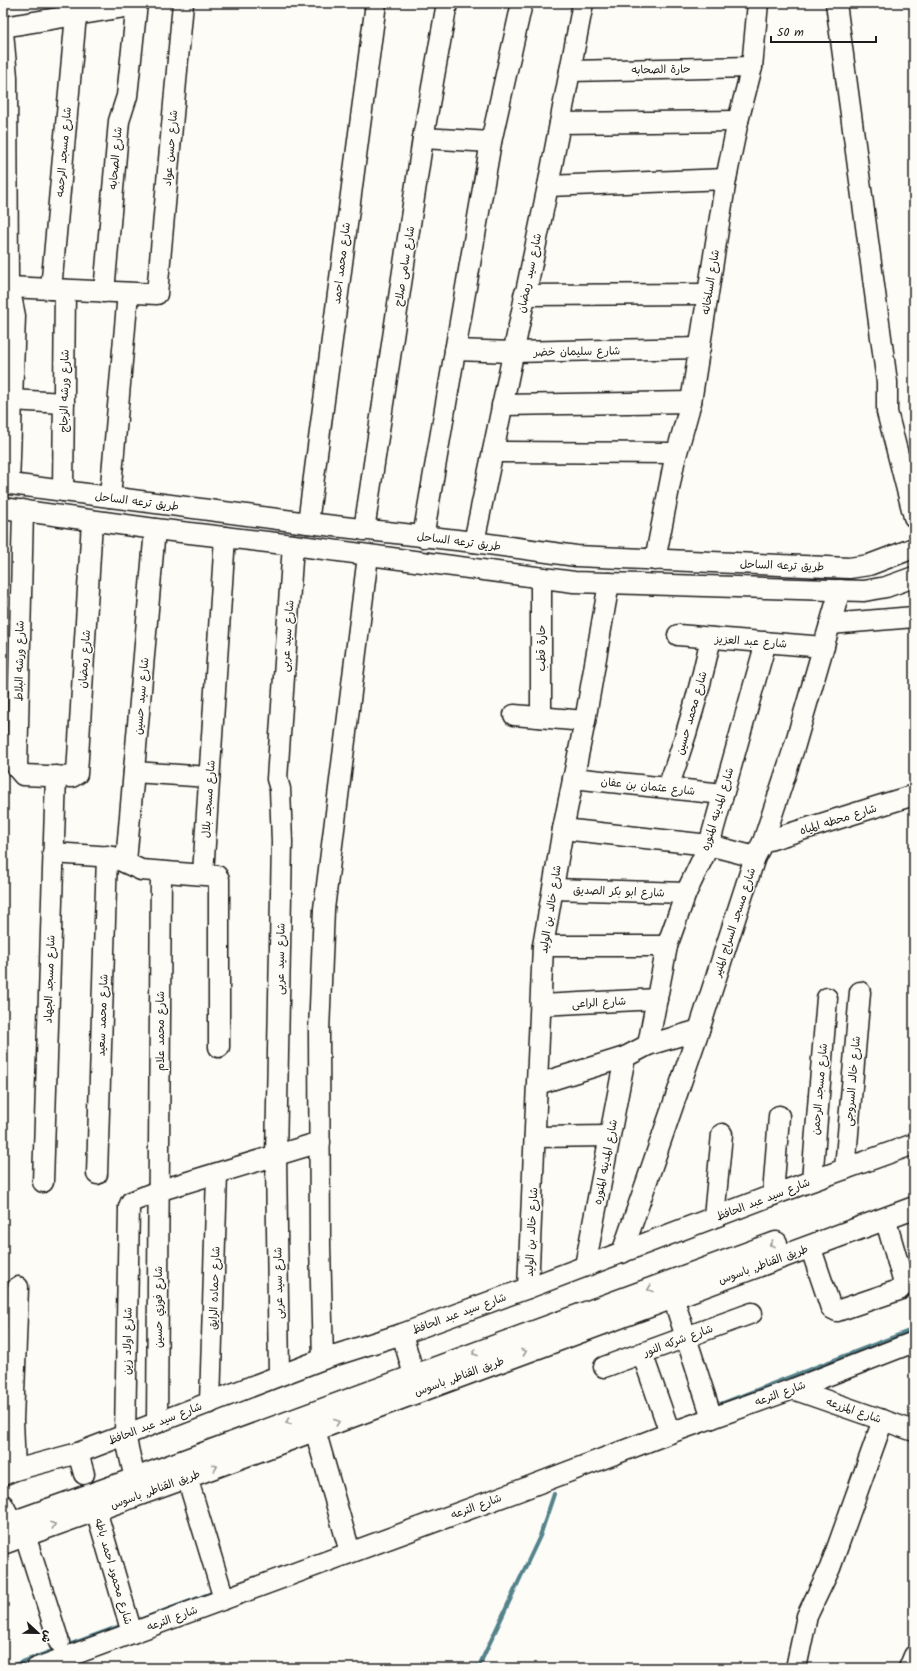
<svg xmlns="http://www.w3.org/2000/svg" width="917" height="1671" viewBox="0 0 917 1671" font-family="Kalam,'Playpen Sans Arabic',sans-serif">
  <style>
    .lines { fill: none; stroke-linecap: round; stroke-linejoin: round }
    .stream { stroke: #53828b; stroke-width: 4 }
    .minor-casing { stroke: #1c1c1c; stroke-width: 23 }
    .major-casing { stroke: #1c1c1c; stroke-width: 25 }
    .minor { stroke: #fdfcf7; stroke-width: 20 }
    .major { stroke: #fdfcf7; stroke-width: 22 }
    .oneway { stroke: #989794 }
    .labels { text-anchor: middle; stroke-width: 3; stroke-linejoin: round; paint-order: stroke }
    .street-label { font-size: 11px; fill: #1c1c1c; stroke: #fdfcf7 }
  </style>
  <rect width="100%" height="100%" fill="#fdfcf7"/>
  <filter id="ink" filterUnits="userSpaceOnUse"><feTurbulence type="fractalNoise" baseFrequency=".025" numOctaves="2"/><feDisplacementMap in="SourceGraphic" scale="8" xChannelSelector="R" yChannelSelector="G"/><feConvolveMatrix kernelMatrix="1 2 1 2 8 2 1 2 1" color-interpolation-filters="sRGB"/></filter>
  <g filter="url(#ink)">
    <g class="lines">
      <g class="stream">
        <path d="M715 1406 914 1329"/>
        <path d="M134 1622 215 1592"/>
        <path d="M6 1668 123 1625"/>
        <path d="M478 1668 540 1536 554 1494"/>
      </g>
      <g class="minor-casing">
        <g id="minor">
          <path d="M836 3 887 382V412L914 517"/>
          <path d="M3 27 137 5"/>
          <path d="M3 32 7 77 8 281 15 316 9 484"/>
          <path d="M570 71 752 67"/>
          <path d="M560 123 738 121"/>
          <path d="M423 138 491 142"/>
          <path d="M548 186 726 179"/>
          <path d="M9 287 157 294 183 3"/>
          <path d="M51 289 76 15"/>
          <path d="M104 292 119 121 127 96 137 3"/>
          <path d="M524 295 707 294"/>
          <path d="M455 350 513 352 700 348"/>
          <path d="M11 400 64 403"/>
          <path d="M502 405 691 402"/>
          <path d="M493 452 676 453"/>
          <path d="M3 483 308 523 474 542 576 556 849 568 869 565 914 548"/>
          <path d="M63 491 65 290"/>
          <path d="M110 497 128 293"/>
          <path d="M3 508 155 529 293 545 574 582 864 591 886 587 914 577"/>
          <path d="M23 510 17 768 23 775 72 777 77 774 92 521"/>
          <path d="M308 523 376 3"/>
          <path d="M364 530 423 138 447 3"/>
          <path d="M423 537 491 142 522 3"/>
          <path d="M474 542 548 186 583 3"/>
          <path d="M655 560 674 463 691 402 726 179 738 121 752 67 758 3"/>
          <path d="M830 624 914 617"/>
          <path d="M678 635 824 647"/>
          <path d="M514 715 585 721"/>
          <path d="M541 717V578"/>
          <path d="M134 772 209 777"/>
          <path d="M573 778 723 794"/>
          <path d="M668 787C686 738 700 689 711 638"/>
          <path d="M563 829 709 845 755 857"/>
          <path d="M763 842 914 795"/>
          <path d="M53 853 113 857 141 870 217 876 219 879V1047"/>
          <path d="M126 862 155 529"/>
          <path d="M203 874 225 537"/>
          <path d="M553 889 686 893"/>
          <path d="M543 946H667"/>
          <path d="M541 1005 657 999"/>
          <path d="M648 1045 667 946 686 893 709 845 766 642"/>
          <path d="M538 1084 625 1057 648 1045 699 1030"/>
          <path d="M535 1137 609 1136"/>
          <path d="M845 1169 860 992"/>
          <path d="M97 1174 107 856"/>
          <path d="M812 1180 827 998"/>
          <path d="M43 1182 56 776"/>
          <path d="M773 1195 779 1116"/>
          <path d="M714 1217 722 1134"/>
          <path d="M810 1246 831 1308 837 1311 899 1290 903 1286V1280L885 1218"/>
          <path d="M622 1253 699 1030 755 857 763 842 794 748 840 590"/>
          <path d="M585 1266 625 1057"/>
          <path d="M528 1288 543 946 563 829 585 721 609 583"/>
          <path d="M673 1297 712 1418"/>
          <path d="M402 1334 414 1375"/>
          <path d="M642 1353 670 1433"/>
          <path d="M323 1359 320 1245 319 1031 324 909 368 556"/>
          <path d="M604 1367 752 1313"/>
          <path d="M279 1375 276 1156 282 842 280 789 277 779 293 545"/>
          <path d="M793 1389 914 1431"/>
          <path d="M210 1403 217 1174"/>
          <path d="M157 1423 161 872"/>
          <path d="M315 1430 350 1552"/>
          <path d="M78 1453 84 1474"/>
          <path d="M15 1470 13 1420 18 1287"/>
          <path d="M3 1475 15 1470 78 1453 323 1359 402 1334 528 1288 773 1195 914 1144"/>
          <path d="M187 1477 224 1599"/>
          <path d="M135 1479 125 1435 129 1207 131 1202 158 1191 320 1142"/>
          <path d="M3 1505 12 1522"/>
          <path d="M96 1510 132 1633"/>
          <path d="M25 1535 59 1642"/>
          <path d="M37 1668 518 1491 670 1433 793 1389 914 1342"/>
          <path d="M796 1668 807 1616 830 1568 883 1420"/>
          <path d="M909 1668 914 1656"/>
        </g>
      </g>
      <g class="major-casing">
        <g id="major">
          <path d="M3 1526 135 1479 776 1243"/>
          <path d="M3 1543 187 1477 914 1208"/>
        </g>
      </g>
      <use href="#minor" class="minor"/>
      <use href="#major" class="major"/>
    </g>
    <defs><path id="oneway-chevron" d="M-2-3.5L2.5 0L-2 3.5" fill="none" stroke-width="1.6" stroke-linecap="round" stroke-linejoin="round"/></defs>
    <g class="oneway">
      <use href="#oneway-chevron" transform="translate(772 1244) rotate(160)"/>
      <use href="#oneway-chevron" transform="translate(650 1289) rotate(160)"/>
      <use href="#oneway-chevron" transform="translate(524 1352) rotate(-20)"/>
      <use href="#oneway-chevron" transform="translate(475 1353) rotate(160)"/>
      <use href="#oneway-chevron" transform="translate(288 1422) rotate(159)"/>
      <use href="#oneway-chevron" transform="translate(337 1422) rotate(-20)"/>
      <use href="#oneway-chevron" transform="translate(215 1467) rotate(-20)"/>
      <use href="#oneway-chevron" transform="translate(53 1525) rotate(-19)"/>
    </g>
  </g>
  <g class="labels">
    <g class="street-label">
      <text transform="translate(661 69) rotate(-1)" y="4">حارة الصحابه</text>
      <text transform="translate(170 148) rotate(-85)" y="4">شارع حسن عواد</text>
      <text transform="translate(63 152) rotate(-85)" y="4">شارع مسجد الرحمه</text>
      <text transform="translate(115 158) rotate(-85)" y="4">شارع الصحابه</text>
      <text transform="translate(341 263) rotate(-83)" y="4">شارع محمد احمد</text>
      <text transform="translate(404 266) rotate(-81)" y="4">شارع سامى صلاح</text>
      <text transform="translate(529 273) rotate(-78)" y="4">شارع سيد رمضان</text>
      <text transform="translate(710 282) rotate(-81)" y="4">شارع السلخانه</text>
      <text transform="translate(577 351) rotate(-1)" y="4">شارع سليمان خضر</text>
      <text transform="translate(64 391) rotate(-89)" y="4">شارع ورشه الزجاج</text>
      <text transform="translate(137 501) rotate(7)" y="4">طريق ترعه الساحل</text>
      <text transform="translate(459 541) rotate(7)" y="4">طريق ترعه الساحل</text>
      <text transform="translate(782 565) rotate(2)" y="4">طريق ترعه الساحل</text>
      <text transform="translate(287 636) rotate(-86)" y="4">شارع سيد عربى</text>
      <text transform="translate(751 641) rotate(4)" y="4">شارع عبد العزيز</text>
      <text transform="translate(541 648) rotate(-90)" y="4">حارة قطب</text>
      <text transform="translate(84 659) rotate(-86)" y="4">شارع رمضان</text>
      <text transform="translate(19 661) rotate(-89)" y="4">شارع ورشه البلاط</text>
      <text transform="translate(141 696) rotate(-85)" y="4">شارع سيد حسين</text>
      <text transform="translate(691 713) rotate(-74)" y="4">شارع محمد حسين</text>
      <text transform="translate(648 786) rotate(6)" y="4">شارع عثمان بن عفان</text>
      <text transform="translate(208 799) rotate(-86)" y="4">شارع مسجد بلال</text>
      <text transform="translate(717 809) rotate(-73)" y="4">شارع المدينه المنوره</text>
      <text transform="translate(838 819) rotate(-17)" y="4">شارع محطه المياه</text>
      <text transform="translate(619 891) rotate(2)" y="4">شارع ابو بكر الصديق</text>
      <text transform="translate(550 909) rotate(-81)" y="4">شارع خالد بن الوليد</text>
      <text transform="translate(734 922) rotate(-72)" y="4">شارع مسجد السراج المنير</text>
      <text transform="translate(280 959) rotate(-89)" y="4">شارع سيد عربى</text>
      <text transform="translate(49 979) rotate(-88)" y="4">شارع مسجد الجهاد</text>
      <text transform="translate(599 1002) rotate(-3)" y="4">شارع الراعى</text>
      <text transform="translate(102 1015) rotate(-88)" y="4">شارع محمد سعيد</text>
      <text transform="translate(160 1031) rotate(-90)" y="4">شارع محمد علام</text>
      <text transform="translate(852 1081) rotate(-85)" y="4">شارع خالد السروجى</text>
      <text transform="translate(819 1089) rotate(-85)" y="4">شارع مسجد الرحمن</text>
      <text transform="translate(605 1162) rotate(-79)" y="4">شارع المدينه المنوره</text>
      <text transform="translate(763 1199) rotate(-21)" y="4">شارع سيد عبد الحافظ</text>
      <text transform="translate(531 1232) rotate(-87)" y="4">شارع خالد بن الوليد</text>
      <text transform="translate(763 1264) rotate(-20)" y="4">طريق القناطر, باسوس</text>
      <text transform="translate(278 1283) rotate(-91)" y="4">شارع سيد عربى</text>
      <text transform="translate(214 1288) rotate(-88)" y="4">شارع حماده الرايق</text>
      <text transform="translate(158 1307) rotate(-90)" y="4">شارع فوزي حسين</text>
      <text transform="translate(459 1313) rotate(-20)" y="4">شارع سيد عبد الحافظ</text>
      <text transform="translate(678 1340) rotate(-20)" y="4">شارع شركه النور</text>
      <text transform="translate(127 1341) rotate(-89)" y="4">شارع اولاد زين</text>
      <text transform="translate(459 1376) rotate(-20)" y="4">طريق القناطر, باسوس</text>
      <text transform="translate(780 1393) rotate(-20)" y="4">شارع الترعه</text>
      <text transform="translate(854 1410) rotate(19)" y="4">شارع المزرعه</text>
      <text transform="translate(155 1423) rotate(-21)" y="4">شارع سيد عبد الحافظ</text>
      <text transform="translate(155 1489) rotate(-20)" y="4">طريق القناطر, باسوس</text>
      <text transform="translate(476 1506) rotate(-20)" y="4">شارع الترعه</text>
      <text transform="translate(114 1571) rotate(74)" y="4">شارع محمود احمد باطه</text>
      <text transform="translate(172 1618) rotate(-20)" y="4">شارع الترعه</text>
    </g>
  </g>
  <rect width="917" height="1671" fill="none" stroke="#fdfcf7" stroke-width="16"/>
  <rect x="8" y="8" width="901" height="1655" fill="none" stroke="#1c1c1c" stroke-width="1.5" filter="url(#ink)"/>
  <g transform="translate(38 1633) rotate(112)" stroke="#fdfcf7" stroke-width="3" paint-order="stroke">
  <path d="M0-3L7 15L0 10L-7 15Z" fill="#1c1c1c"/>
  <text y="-6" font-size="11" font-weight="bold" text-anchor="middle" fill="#1c1c1c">ش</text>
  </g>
  <path d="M771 36v6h105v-6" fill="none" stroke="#1c1c1c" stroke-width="2"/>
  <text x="777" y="36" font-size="12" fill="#1c1c1c" stroke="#fdfcf7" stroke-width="3" paint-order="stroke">50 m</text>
</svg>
